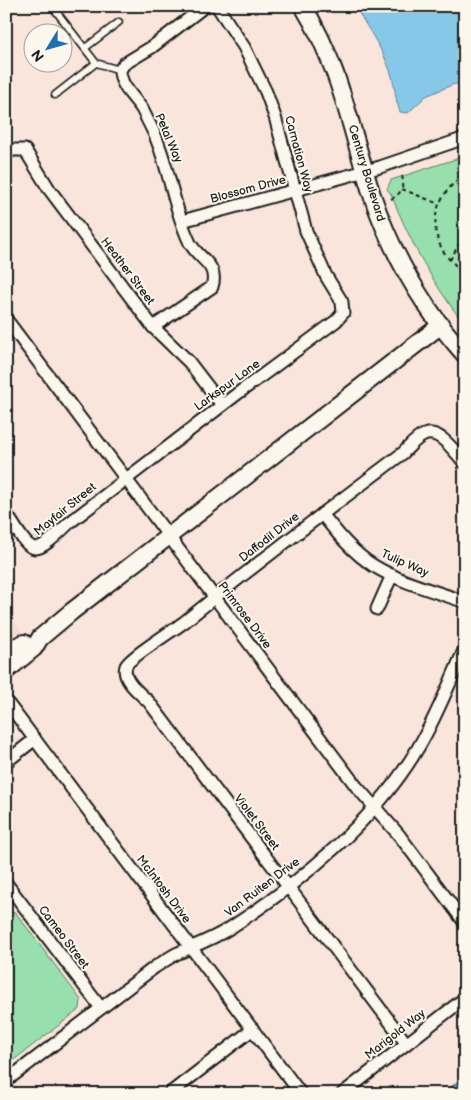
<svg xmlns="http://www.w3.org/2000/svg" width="471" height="1100" viewBox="0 0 471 1100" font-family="'Balsamiq Sans',sans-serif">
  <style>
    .built { fill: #f9d8d0 }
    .green { fill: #97dfad; stroke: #5a7e64 }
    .water { fill: #87c8e8; stroke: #5c8396 }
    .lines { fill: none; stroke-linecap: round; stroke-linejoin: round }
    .stream { stroke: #5c8396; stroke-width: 3 }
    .lane-casing { stroke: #1c1c1c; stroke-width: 9 }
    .street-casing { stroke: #1c1c1c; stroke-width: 15 }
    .secondary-casing { stroke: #1c1c1c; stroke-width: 20 }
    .path { stroke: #1c1c1c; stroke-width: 2; stroke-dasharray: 4 4; stroke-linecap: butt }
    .lane { stroke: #fbf7ec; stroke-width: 5.5 }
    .street { stroke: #fbf7ec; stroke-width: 11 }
    .secondary { stroke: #fbf7ec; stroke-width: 16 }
    .labels { text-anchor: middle; stroke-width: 4; stroke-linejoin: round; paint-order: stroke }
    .street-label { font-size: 12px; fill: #1c1c1c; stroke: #fbf7ec }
  </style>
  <rect width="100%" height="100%" fill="#fae5dc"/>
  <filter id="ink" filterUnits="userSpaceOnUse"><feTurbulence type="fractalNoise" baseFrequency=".02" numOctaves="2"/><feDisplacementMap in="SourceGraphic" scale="10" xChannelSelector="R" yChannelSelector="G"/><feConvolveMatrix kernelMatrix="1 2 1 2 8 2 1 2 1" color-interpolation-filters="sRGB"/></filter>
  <g filter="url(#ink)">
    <path class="built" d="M6 610 25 635 12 645 6 644Z"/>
    <g class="green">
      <path d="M465 156V325C433 284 410 242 391 194L387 189 391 180Z"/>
      <path d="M7 912 16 913 81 1000 80 1009 6 1066Z"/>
    </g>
    <path class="water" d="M355 6H465V82L452 85 426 96 408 113 400 112C395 99 395 86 391 73 383 49 367 28 355 6Z"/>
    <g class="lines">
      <path class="stream" d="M444 1094 465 1077"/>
      <g class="lane-casing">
        <g id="lane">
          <path d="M52 6 96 63 120 70"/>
          <path d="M85 48 119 22"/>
          <path d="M55 95 96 63"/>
        </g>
      </g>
      <g class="street-casing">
        <g id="street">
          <path d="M6 154 12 150H25L49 189 153 327 189 362 222 405"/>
          <path d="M182 221 380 167 465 138"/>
          <path d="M6 319 356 786 399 835 465 923"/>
          <path d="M153 327 212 287C219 264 199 260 190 243 173 208 170 169 154 133 150 125 146 117 142 109 134 97 120 86 120 70L124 64 152 47 205 6"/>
          <path d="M6 513C33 555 31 560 69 523L237 394 336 321 343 313 342 302 326 276 306 231 275 117 266 92 244 47 217 6"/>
          <path d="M322 514C337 533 353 553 374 566 402 583 435 591 465 602"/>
          <path d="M377 609 392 575"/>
          <path d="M6 701 301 1094"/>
          <path d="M6 762 35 739"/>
          <path d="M6 883 101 1008"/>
          <path d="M406 1043 149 702C141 694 121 680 126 666 128 659 173 630 183 623 255 564 329 509 403 453 409 447 416 438 424 435 440 428 455 453 465 463"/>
          <path d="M6 1081 155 967C163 962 170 957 178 953 196 945 213 939 230 928 300 883 375 821 418 748 437 716 450 682 465 648"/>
          <path d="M169 1094 253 1029"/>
          <path d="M342 1094 465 998"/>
        </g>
      </g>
      <g class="secondary-casing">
        <g id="secondary">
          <path d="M303 6C341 68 350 128 372 195 392 254 423 308 465 355"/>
          <path d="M6 646 12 648 24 643"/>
          <path d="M6 671 34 648 40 638 71 612 441 325"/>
        </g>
      </g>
      <g class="path">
        <path d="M465 175C426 199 425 248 465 272"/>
        <path d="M402 189 439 204"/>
        <path d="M391 199C402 194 404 186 402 174"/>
        <path d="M450 260 465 234"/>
      </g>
      <use href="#lane" class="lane"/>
      <use href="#street" class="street"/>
      <use href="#secondary" class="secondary"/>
    </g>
  </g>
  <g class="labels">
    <g class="street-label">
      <text transform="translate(169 138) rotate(67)" y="4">Petal Way</text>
      <text transform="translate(299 154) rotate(75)" y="4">Carnation Way</text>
      <text transform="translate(367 173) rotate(73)" y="4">Century Boulevard</text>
      <text transform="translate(248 189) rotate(-15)" y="4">Blossom Drive</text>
      <text transform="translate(128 271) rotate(53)" y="4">Heather Street</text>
      <text transform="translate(227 385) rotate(-36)" y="4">Larkspur Lane</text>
      <text transform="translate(65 509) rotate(-39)" y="4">Mayfair Street</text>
      <text transform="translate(269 537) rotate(-38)" y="4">Daffodil Drive</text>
      <text transform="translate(405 563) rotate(24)" y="4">Tulip Way</text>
      <text transform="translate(245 615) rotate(53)" y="4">Primrose Drive</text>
      <text transform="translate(257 822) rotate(53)" y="4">Violet Street</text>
      <text transform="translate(262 887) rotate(-37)" y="4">Van Ruiten Drive</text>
      <text transform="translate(164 889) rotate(53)" y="4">McIntosh Drive</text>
      <text transform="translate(64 937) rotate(53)" y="4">Cameo Street</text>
      <text transform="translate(395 1034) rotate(-38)" y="4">Marigold Way</text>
    </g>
  </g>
  <rect width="471" height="1100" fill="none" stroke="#fbf7ec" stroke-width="25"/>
  <rect x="12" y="12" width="446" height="1075" fill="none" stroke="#1c1c1c" stroke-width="2" filter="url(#ink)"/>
  <g transform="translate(48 48) rotate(233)"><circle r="24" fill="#fbf7ec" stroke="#a29f99"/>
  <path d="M0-4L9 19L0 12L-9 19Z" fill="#1f6fb2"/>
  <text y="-8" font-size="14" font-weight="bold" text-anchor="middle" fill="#1c1c1c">N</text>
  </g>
</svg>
